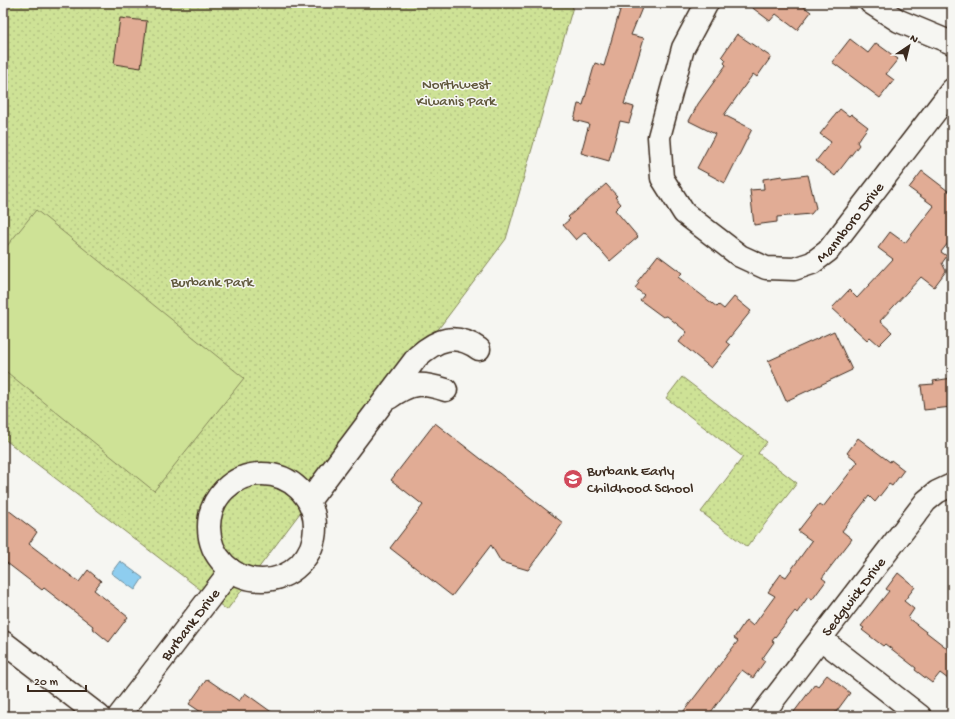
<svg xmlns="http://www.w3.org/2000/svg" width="955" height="719" viewBox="0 0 955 719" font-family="'Gochi Hand',sans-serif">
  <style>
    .grass { fill: url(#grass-dots); stroke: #84865a }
    .pitch { fill: #cee296; stroke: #84865a }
    .water { fill: #8ecdef; stroke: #6d8c9b }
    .building { fill: #e1ac95; stroke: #3b2a1e }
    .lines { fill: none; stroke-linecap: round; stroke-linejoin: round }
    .minor-casing { stroke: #3b2a1e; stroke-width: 25 }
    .minor { stroke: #f6f6f2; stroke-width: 22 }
    .labels { text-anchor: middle; stroke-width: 3; stroke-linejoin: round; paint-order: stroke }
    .park-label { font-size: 15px; fill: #60583c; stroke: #f6f6f2 }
    .street-label { font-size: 15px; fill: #3b2a1e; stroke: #f6f6f2 }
    .poi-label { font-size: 15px; fill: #3b2a1e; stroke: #f6f6f2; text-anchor: start }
  </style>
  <defs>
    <pattern id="grass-dots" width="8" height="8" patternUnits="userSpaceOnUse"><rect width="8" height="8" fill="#cee296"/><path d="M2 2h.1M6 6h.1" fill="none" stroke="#b2c281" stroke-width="1.8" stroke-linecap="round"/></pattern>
  </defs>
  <rect width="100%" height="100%" fill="#f6f6f2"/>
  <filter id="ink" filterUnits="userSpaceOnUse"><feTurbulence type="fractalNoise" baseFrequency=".025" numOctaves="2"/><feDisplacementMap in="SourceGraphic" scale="8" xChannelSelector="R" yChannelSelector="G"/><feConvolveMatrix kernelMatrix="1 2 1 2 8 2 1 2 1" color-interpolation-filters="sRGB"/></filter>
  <g filter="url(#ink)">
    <g class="grass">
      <path d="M3 3H574L506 239 227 610 3 438Z"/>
      <path d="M682 377 767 442 758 453 797 483 747 547 701 512 743 457 666 398Z"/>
    </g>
    <path class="pitch" d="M36 210 244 378 154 491 3 369V251Z"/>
    <path class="water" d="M120 561 143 578 135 590 111 573Z"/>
    <g class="building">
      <path d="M622 3H644L631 35 644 38 624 104 634 107 629 123 620 121 609 161 581 153 589 124 574 120 578 104 583 105 595 63 604 66Z"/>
      <path d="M746 3H799L811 12 797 30 776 14 770 21Z"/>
      <path d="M120 18 147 21 141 68 114 64Z"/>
      <path d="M737 34 771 57 757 77 753 74 724 115 752 129 725 183 697 168 715 134 689 121 698 104 726 65 724 63 726 60 722 56Z"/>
      <path d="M850 39 868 53 876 43 898 59 886 74 894 80 880 98 832 62Z"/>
      <path d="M840 109 849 116 851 114 868 127 857 142 859 145 835 176 816 161 831 142 820 134Z"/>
      <path d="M922 171 952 194V238L941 252 947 256 942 263 946 271 934 287 921 277 880 321 892 332 879 345 870 337 867 340 832 308 849 290 857 298 893 259 878 248 890 232 905 243 934 206 909 188Z"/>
      <path d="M808 175 816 208 811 214 777 217V222L754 225 750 190 764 189 763 179 782 176 783 178Z"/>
      <path d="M606 184 617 196 615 197 621 204 615 210 638 237 610 261 585 232 576 240 563 225 570 219 568 217Z"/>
      <path d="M658 255 682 273 678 277 717 307 719 305 724 309 734 297 751 311 726 342 730 345 711 368 679 342 687 332 667 316 663 317 640 300 644 295 635 288 639 283 637 282Z"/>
      <path d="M834 331 852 370 786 401 768 361Z"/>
      <path d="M952 378V407L924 410 921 385 934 384 933 381Z"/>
      <path d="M435 423 563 523 528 570 501 562 491 545 452 596 390 548 423 505 391 480Z"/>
      <path d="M858 438 890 462 891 460 904 470 892 486 889 484 875 502 869 496 842 531 852 539 822 578 826 581 812 600 808 597 797 613 795 611 772 641 774 642 762 659 765 661 753 678 742 670 708 716H680L738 641 734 638 746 620 753 626 775 596 768 592 781 574 786 577 812 541 798 531 819 504 823 507 858 462 847 453Z"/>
      <path d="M3 506 37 532 29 544 79 582 88 570 101 581 94 590 128 617 109 642 92 628 93 626 44 588 42 590 3 560Z"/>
      <path d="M898 573 915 587 904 601 914 609 908 618 952 652V682L940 673 932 683 915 670 916 668 885 644 883 646 862 630 864 628 861 626 889 591 886 589Z"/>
      <path d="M827 675 850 693 833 716H791L815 684 818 686Z"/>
      <path d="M207 679 239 701 245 693 277 716H207L189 704Z"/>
    </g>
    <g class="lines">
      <g class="minor-casing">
        <g id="minor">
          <path id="s1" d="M707 3 683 48 659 137 662 178 684 213 740 256 766 268 794 269 812 263 828 251 952 90"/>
          <path d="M871 3 899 21 952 43"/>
          <path d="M389 398C411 382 421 382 446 390"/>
          <circle cx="262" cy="527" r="53"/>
          <path d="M309 501 417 357C437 339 455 332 479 349"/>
          <path d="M821 639 920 716"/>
          <path d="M3 642 99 716"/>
          <path id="s2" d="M119 716 231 570"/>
          <path id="s3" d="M761 716 926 501 937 492 952 485"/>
        </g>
      </g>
      <use href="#minor" class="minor"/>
    </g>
  </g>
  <defs>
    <g id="school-disc" transform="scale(1)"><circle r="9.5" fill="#d1495b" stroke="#f6f6f2"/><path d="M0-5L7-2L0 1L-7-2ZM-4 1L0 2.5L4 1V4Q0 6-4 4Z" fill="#fff"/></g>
  </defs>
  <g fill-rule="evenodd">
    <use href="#school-disc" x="573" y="479"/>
  </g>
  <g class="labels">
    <g class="park-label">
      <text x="456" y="88">Northwest<tspan x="456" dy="17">Kiwanis Park</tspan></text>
      <text x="212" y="286">Burbank Park</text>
    </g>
    <g class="street-label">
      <text dy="5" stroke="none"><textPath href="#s1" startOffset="428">Mannboro Drive</textPath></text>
      <text dy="5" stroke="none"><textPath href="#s3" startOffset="151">Sedgwick Drive</textPath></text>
      <text dy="5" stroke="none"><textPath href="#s2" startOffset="116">Burbank Drive</textPath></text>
    </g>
    <g class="poi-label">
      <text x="587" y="475">Burbank Early<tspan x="587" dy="17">Childhood School</tspan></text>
    </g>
  </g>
  <rect width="955" height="719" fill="none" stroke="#f6f6f2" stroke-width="16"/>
  <rect x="8" y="8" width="939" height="703" fill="none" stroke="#3b2a1e" stroke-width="1.5" filter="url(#ink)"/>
  <g transform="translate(909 46) rotate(35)" stroke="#f6f6f2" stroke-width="3" paint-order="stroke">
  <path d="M0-3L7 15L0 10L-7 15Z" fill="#3b2a1e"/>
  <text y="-6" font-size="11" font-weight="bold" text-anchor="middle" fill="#3b2a1e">N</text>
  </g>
  <path d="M28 685v6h58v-6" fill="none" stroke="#3b2a1e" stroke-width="2"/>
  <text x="34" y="685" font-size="12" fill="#3b2a1e" stroke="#f6f6f2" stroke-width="3" paint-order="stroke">20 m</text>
</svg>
